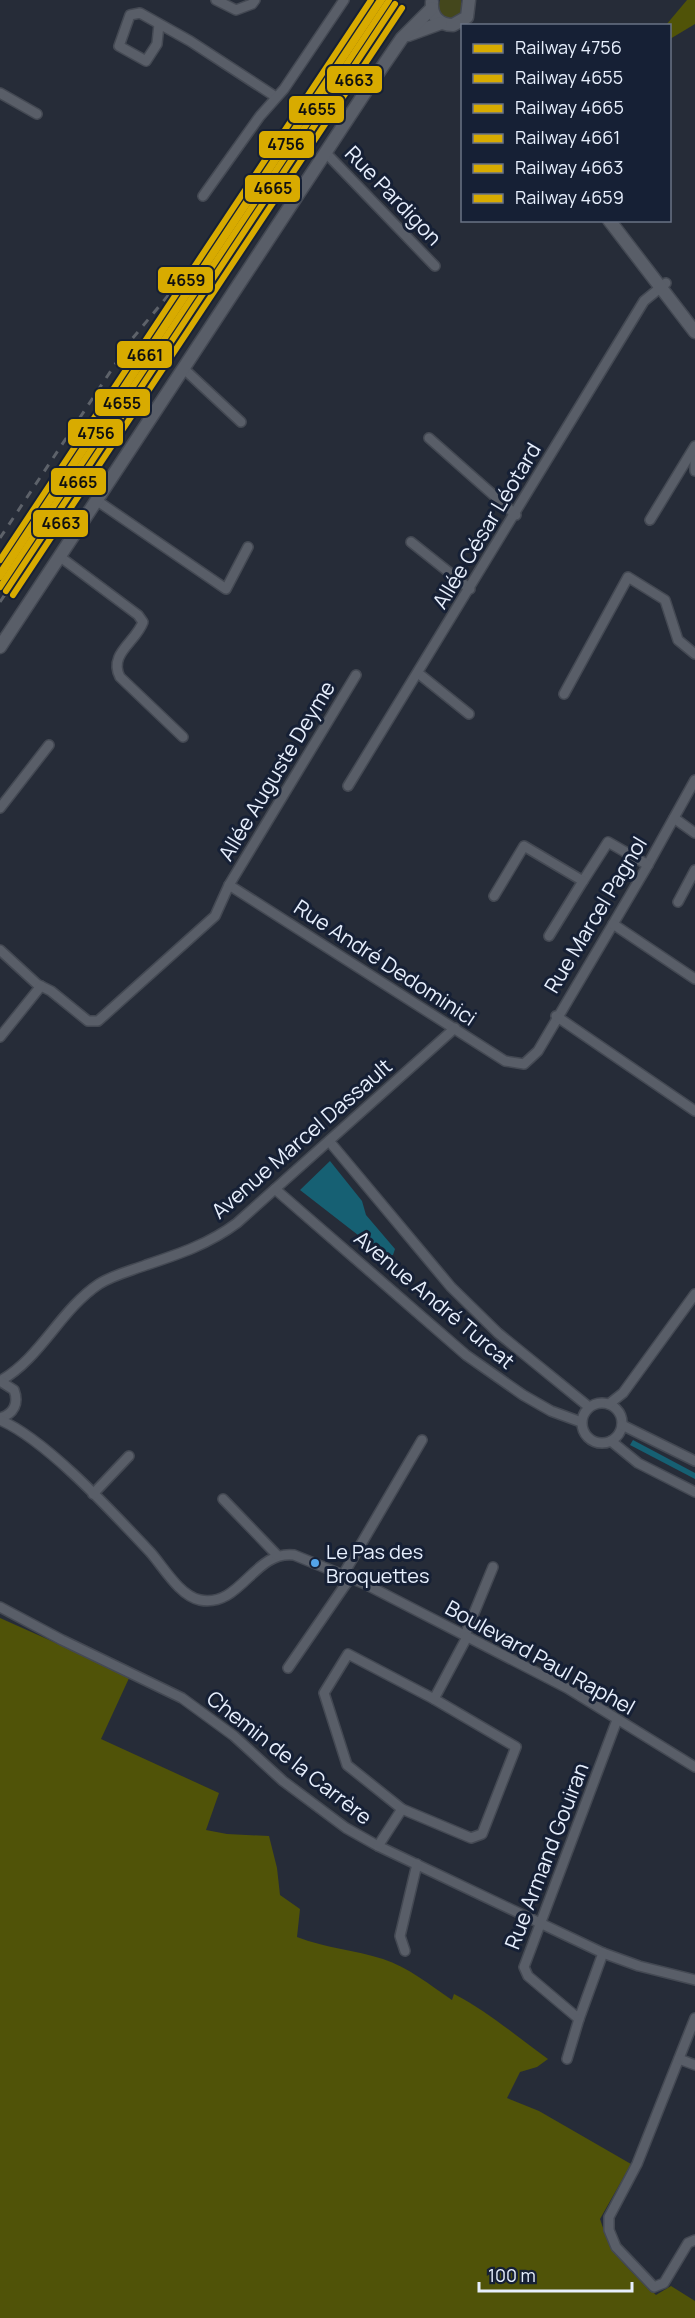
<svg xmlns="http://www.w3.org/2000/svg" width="695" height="2318" viewBox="0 0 695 2318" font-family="Manrope,sans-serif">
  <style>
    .green { fill: #44471c }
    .forest { fill: #505308 }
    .water { fill: #166073 }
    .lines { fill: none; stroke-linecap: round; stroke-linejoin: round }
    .minor-casing { stroke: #444953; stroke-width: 12 }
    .tertiary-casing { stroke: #444953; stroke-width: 15 }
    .minor { stroke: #595e68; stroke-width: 9 }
    .tertiary { stroke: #595e68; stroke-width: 12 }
    .rail { stroke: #5d626a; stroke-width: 3; stroke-dasharray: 8 8; stroke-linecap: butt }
    .rail-1-casing { stroke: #162035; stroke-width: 10 }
    .rail-2-casing { stroke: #162035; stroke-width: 10 }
    .rail-3-casing { stroke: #162035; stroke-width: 10 }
    .rail-4-casing { stroke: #162035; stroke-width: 10 }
    .rail-5-casing { stroke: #162035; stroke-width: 10 }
    .rail-6-casing { stroke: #162035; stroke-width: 10 }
    .rail-1 { stroke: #d8ab00; stroke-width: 6 }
    .rail-2 { stroke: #d8ab00; stroke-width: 6 }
    .rail-3 { stroke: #d8ab00; stroke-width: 6 }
    .rail-4 { stroke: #d8ab00; stroke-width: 6 }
    .rail-5 { stroke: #d8ab00; stroke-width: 6 }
    .rail-6 { stroke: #d8ab00; stroke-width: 6 }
    .bus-dot { fill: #53a3e8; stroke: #162035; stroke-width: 2 }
    .labels { text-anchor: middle; stroke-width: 6; stroke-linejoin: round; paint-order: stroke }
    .bus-label { font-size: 20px; fill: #e7effd; stroke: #162035; text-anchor: start }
    .street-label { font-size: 21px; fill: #e7effd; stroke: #162035 }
    .line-badge { stroke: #162035; stroke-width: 2 }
    .pale-badge-label { font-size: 16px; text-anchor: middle; font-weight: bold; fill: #111 }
  </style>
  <rect width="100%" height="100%" fill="#262c38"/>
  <path class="green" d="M440 0H461L462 13 451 20 443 17 438 10Z"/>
  <g class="forest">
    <path d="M687 0H695V24L670 39V26L666 25Z"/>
    <path d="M0 1618 130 1676 101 1739 219 1793 206 1830 227 1834 269 1836 277 1868 280 1895 300 1909 297 1937C325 1948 355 1950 383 1959 408 1967 430 1985 452 2000L454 1994C489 2012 517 2037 548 2059L537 2067 520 2072 507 2098 539 2111 631 2164 600 2219C612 2257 628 2268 656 2295L671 2286 695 2301V2318H0Z"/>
  </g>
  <g class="water">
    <path d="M330 1161 362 1201 366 1215 395 1249 393 1255 385 1256 300 1190Z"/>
    <path d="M633 1440 695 1473V1479L630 1445Z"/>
  </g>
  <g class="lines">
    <g class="minor-casing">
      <g id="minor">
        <path d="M216 0 236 10 252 4 255 0"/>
        <path d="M159 24 157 44 146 61 119 46 130 15 140 13 190 41 276 97"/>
        <path d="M0 93 37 114"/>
        <path d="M325 152 435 266"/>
        <path d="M203 196 260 116 284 89 344 0"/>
        <path d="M183 368 241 422"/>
        <path d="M429 438 516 515"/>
        <path d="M695 447V471"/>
        <path d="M96 500 226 589 248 547"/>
        <path d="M650 520 695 446"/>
        <path d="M411 542 470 589"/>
        <path d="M59 556 138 615 143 622C136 642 108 654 120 677L183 737"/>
        <path d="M418 673 469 714"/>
        <path d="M564 694 628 577 665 600 678 640 695 654"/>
        <path d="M348 786 644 301 666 283"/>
        <path d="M0 808 49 745"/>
        <path d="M674 818 695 833"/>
        <path d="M229 885 505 1061 524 1064 538 1051 645 870 695 780"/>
        <path d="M494 896 524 846 583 881 608 842 648 865"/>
        <path d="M678 902 695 870"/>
        <path d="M613 924 695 979"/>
        <path d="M549 936 583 881"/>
        <path d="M0 950 37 984 51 991 88 1021H98L215 916 229 885 356 675"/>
        <path d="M556 1016 695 1111"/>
        <path d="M0 1037 41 986"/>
        <path d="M329 1141 451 1287 498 1333 589 1407"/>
        <path d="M275 1189 466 1355 523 1395 551 1411 581 1422"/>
        <path d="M0 1381C41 1358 60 1310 99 1284 113 1275 130 1271 146 1265 179 1254 209 1244 237 1223L455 1028"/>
        <path d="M0 1381 14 1390C19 1403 14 1414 0 1418"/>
        <circle cx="602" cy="1423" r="20"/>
        <path d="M609 1404 623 1393 695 1294"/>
        <path d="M0 1420C47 1440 115 1515 151 1553 164 1568 180 1596 200 1600 241 1608 254 1550 294 1555L365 1584 567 1688 695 1767"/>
        <path d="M622 1425 695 1461"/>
        <path d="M611 1441 638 1463 695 1492"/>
        <path d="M93 1494 129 1456"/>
        <path d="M223 1499 277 1555"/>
        <path d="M343 1575 422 1440"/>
        <path d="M0 1607 62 1640 182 1698 234 1736 283 1781 346 1828 378 1846 603 1953 639 1966 695 1980"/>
        <path d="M465 1635 493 1567"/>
        <path d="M288 1668 350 1578"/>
        <path d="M402 1809 471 1838 482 1834 516 1747 434 1699"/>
        <path d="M378 1846 402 1809 347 1765 324 1693 348 1654 434 1699 467 1637"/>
        <path d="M405 1951 400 1936 417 1864"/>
        <path d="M603 1953 579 2019 528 1976 524 1967 617 1720"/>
        <path d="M695 2018 637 2164 609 2217V2230L616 2247 654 2287 664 2283 688 2243 695 2240"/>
        <path d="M567 2059 579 2019"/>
        <path d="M679 2059 695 2065"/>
      </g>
    </g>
    <g class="tertiary-casing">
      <g id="tertiary">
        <path d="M432 2C431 16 439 25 453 25L467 17 469 0"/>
        <path d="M408 35 441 23"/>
        <path d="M609 220 695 332"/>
        <path d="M0 647 372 82 402 38 432 8"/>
      </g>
    </g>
    <use href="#minor" class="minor"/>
    <use href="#tertiary" class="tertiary"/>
    <g class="rail">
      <path d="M0 538 132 339 171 292"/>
      <path d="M0 563 225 225"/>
      <path d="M0 602 81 480 146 367"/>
    </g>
    <g class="rail-1-casing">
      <path id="rail-1" d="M0 577 382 0"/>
    </g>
    <g class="rail-2-casing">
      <path id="rail-2" d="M0 587 389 0"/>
    </g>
    <g class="rail-3-casing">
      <path id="rail-3" d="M6 591 395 4"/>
    </g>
    <g class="rail-4-casing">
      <path id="rail-4" d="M0 573 380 0"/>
    </g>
    <g class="rail-5-casing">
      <path id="rail-5" d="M13 595 402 8"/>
    </g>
    <g class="rail-6-casing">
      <path id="rail-6" d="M0 560 371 0"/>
    </g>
    <use href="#rail-1" class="rail-1"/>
    <use href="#rail-2" class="rail-2"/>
    <use href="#rail-3" class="rail-3"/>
    <use href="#rail-4" class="rail-4"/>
    <use href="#rail-5" class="rail-5"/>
    <use href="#rail-6" class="rail-6"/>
  </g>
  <circle class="bus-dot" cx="315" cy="1563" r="5"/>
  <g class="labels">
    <g class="bus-label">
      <text x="326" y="1559">Le Pas des<tspan x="326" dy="24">Broquettes</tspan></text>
    </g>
    <g class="street-label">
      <text transform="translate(393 196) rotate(46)" y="7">Rue Pardigon</text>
      <text transform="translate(487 526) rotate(-59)" y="7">Allée César Léotard</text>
      <text transform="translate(277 771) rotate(-59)" y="7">Allée Auguste Deyme</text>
      <text transform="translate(596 915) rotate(-59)" y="7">Rue Marcel Pagnol</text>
      <text transform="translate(385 963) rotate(33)" y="7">Rue André Dedominici</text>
      <text transform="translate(302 1139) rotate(-41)" y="7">Avenue Marcel Dassault</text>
      <text transform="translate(434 1300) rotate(40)" y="7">Avenue André Turcat</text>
      <text transform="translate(540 1658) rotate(29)" y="7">Boulevard Paul Raphel</text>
      <text transform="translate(289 1758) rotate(38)" y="7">Chemin de la Carrère</text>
      <text transform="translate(547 1856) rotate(-69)" y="7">Rue Armand Gouiran</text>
    </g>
  </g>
  <g class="line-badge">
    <rect x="326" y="65" width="57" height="29" rx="6" fill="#d8ab00"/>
    <rect x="288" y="95" width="57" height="29" rx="6" fill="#d8ab00"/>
    <rect x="258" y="130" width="57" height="29" rx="6" fill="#d8ab00"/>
    <rect x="244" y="174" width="57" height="29" rx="6" fill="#d8ab00"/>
    <rect x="157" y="266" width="57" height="28" rx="6" fill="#d8ab00"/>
    <rect x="116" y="340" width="57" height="29" rx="6" fill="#d8ab00"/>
    <rect x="94" y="388" width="57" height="29" rx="6" fill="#d8ab00"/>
    <rect x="67" y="418" width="57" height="29" rx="6" fill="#d8ab00"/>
    <rect x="50" y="467" width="57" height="29" rx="6" fill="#d8ab00"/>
    <rect x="32" y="509" width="57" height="29" rx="6" fill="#d8ab00"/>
  </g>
  <g class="pale-badge-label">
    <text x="354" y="86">4663</text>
    <text x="317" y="115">4655</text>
    <text x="286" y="150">4756</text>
    <text x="273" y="194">4665</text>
    <text x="186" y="286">4659</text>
    <text x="145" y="361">4661</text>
    <text x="122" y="409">4655</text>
    <text x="96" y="439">4756</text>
    <text x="78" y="488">4665</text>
    <text x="61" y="529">4663</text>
  </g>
  <rect x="461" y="24" width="210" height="198" fill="#162035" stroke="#6a7385" stroke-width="1.5"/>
  <rect x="473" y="44" width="30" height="9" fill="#d8ab00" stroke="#6a7385" stroke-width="1.5"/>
  <text x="515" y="54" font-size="18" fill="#e7effd">Railway 4756</text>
  <rect x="473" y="74" width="30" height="9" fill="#d8ab00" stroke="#6a7385" stroke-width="1.5"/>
  <text x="515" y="84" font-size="18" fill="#e7effd">Railway 4655</text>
  <rect x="473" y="104" width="30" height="9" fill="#d8ab00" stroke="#6a7385" stroke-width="1.5"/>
  <text x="515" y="114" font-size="18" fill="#e7effd">Railway 4665</text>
  <rect x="473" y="134" width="30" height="9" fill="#d8ab00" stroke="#6a7385" stroke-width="1.5"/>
  <text x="515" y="144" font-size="18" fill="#e7effd">Railway 4661</text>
  <rect x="473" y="164" width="30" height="9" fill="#d8ab00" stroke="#6a7385" stroke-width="1.5"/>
  <text x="515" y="174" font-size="18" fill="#e7effd">Railway 4663</text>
  <rect x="473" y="194" width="30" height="9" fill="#d8ab00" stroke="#6a7385" stroke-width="1.5"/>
  <text x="515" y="204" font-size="18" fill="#e7effd">Railway 4659</text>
  <path d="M479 2282v9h153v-9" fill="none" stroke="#e7effd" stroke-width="3"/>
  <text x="488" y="2282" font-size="18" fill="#e7effd" stroke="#162035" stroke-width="4.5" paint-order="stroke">100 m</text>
</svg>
